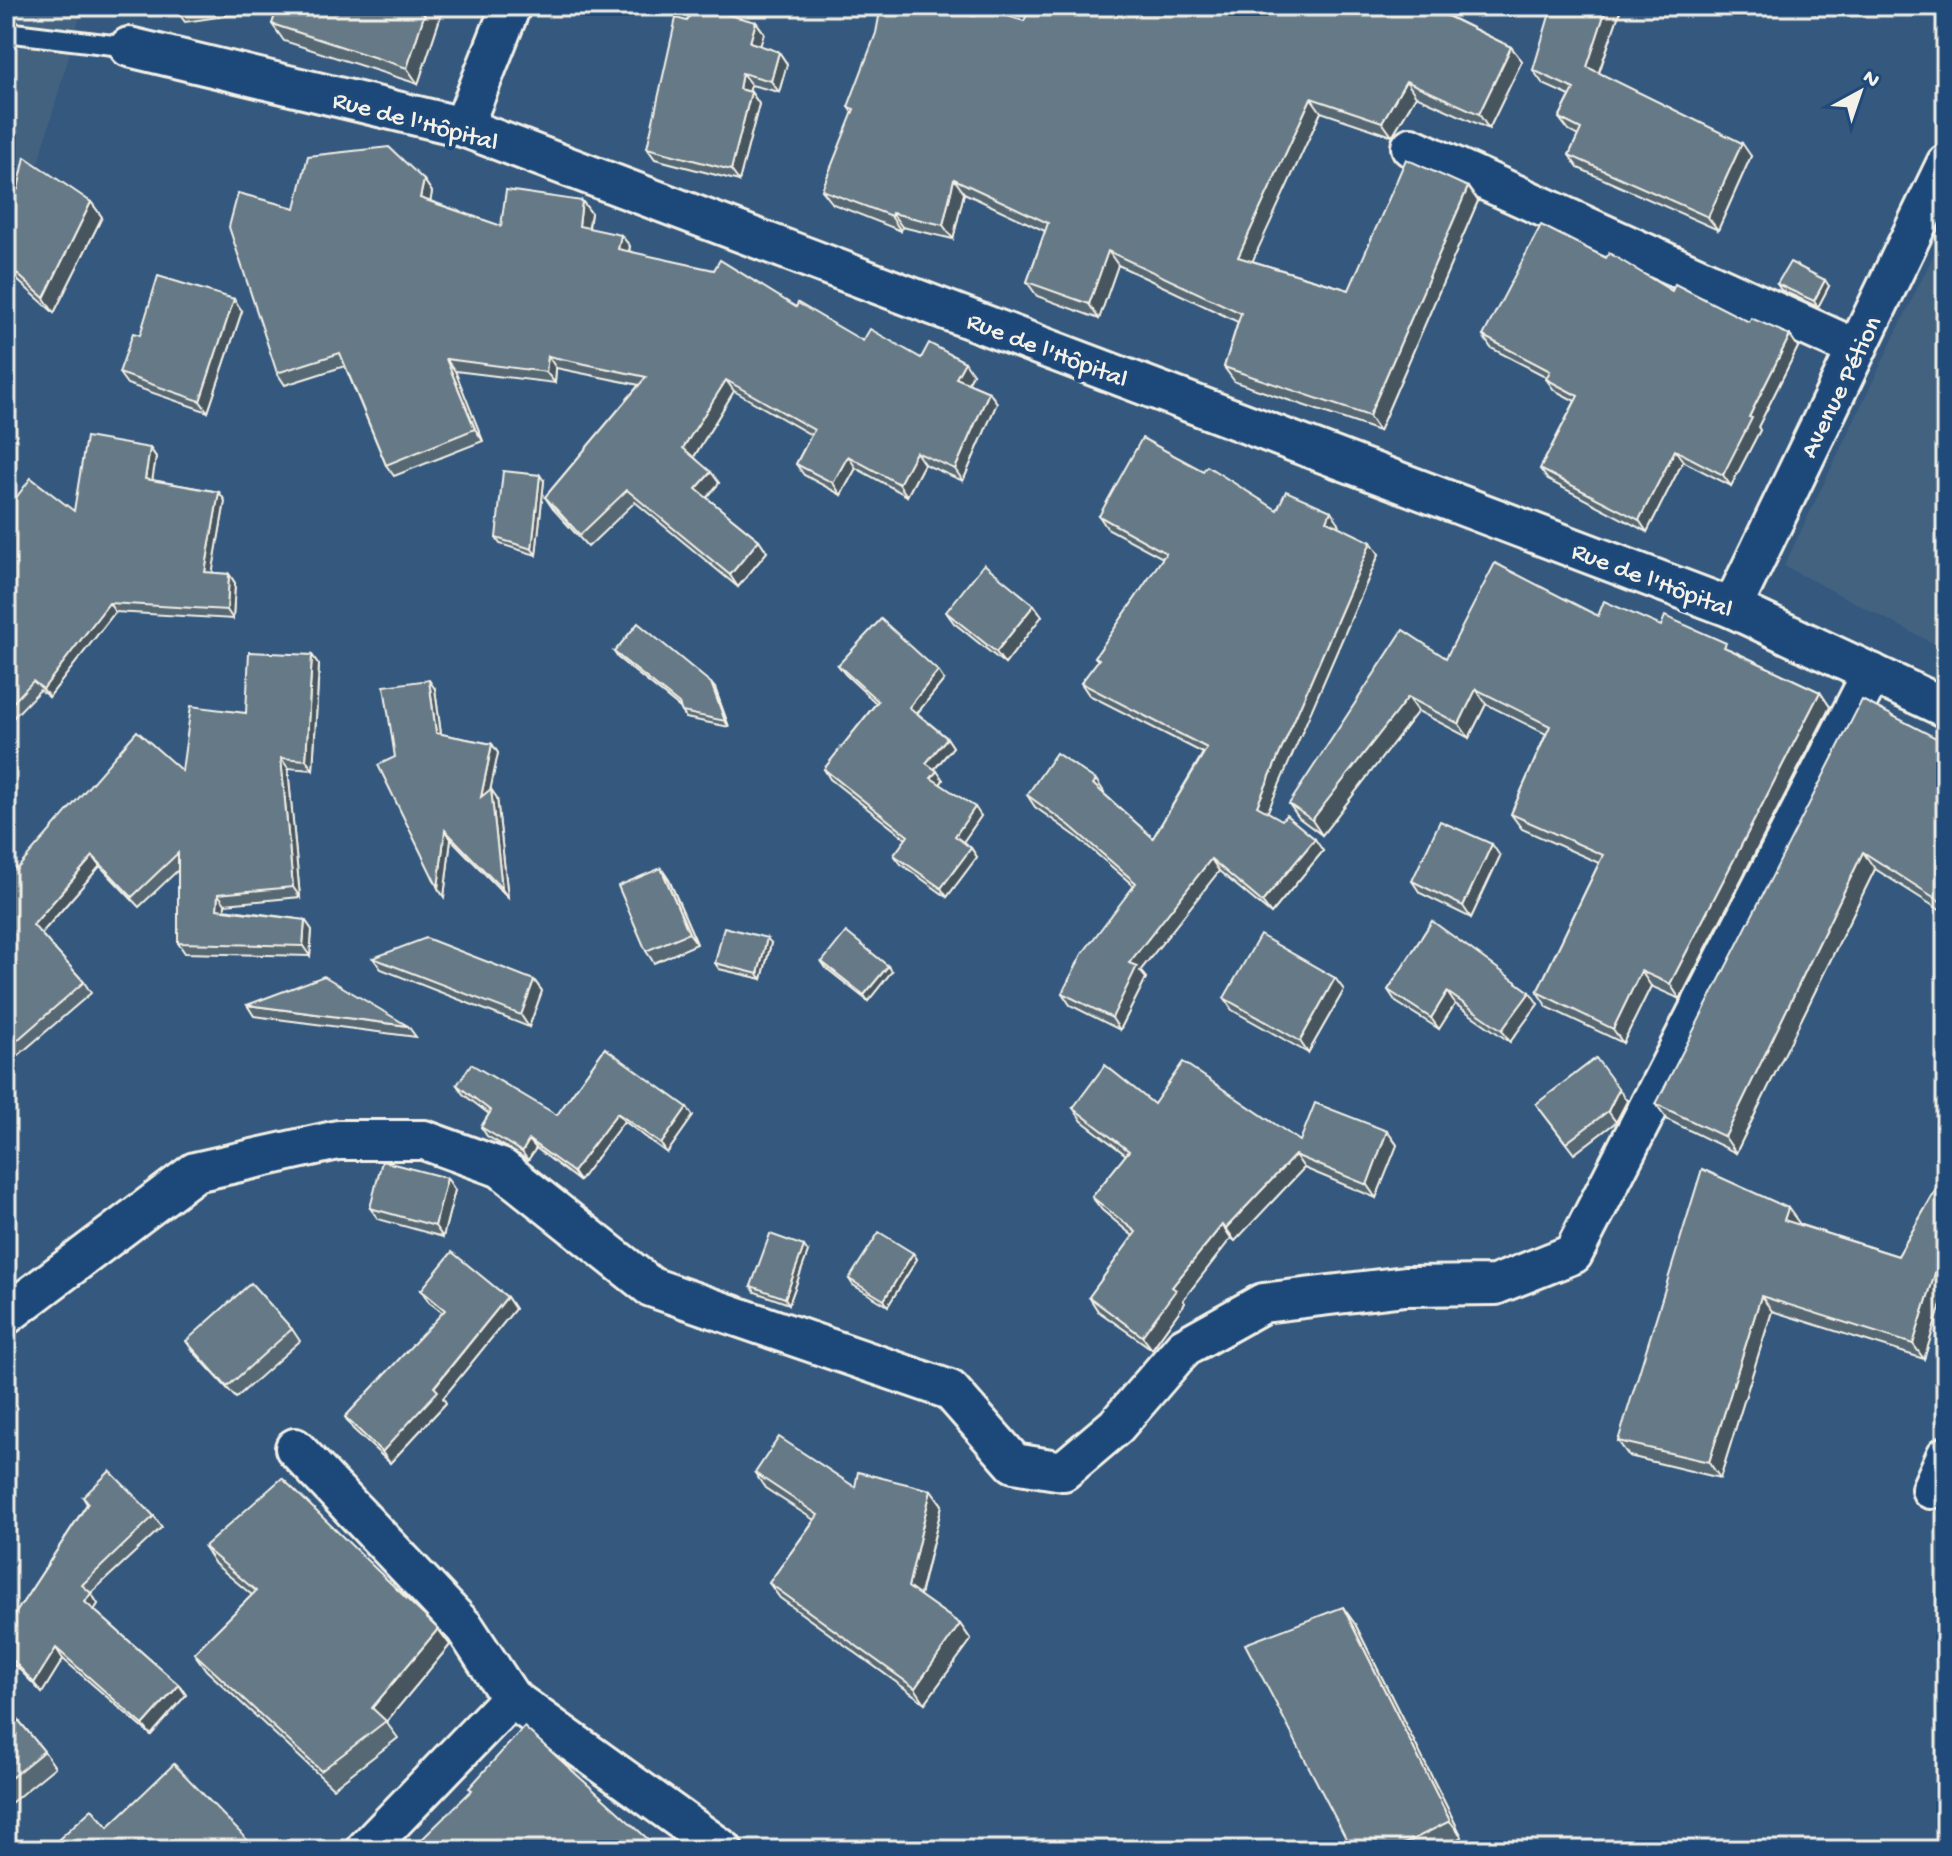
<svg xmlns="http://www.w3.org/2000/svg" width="1952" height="1856" viewBox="0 0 1952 1856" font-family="'Gochi Hand',sans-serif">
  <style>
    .built { fill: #436280 }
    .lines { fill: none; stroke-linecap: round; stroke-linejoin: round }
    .lane-casing { stroke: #f4f1e8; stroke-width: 24 }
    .street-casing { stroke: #f4f1e8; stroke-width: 44 }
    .lane { stroke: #1f4a7a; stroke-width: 18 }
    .street { stroke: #1f4a7a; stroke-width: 38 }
    .wall { fill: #576873; stroke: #f4f1e8; stroke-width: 2 }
    .shaded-wall { fill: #47555e; stroke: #f4f1e8; stroke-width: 2 }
    .building { fill: #657986; stroke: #f4f1e8; stroke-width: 2 }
    .labels { text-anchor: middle; stroke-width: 8; stroke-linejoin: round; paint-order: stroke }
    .street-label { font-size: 26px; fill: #f4f1e8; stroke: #1f4a7a }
  </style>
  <rect width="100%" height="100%" fill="#34587e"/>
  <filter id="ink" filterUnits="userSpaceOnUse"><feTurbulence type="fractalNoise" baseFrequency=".0125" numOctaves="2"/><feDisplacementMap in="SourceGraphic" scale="16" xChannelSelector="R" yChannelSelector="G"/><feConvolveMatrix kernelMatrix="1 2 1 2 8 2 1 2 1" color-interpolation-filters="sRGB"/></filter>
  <g filter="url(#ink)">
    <g class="built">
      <path d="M6 6H83L36 172 12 276 14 407 6 406Z"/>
      <path d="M1946 229V650L1784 566Z"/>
    </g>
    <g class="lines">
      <g class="lane-casing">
        <path id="lane" d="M6 32 129 47"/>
      </g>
      <g class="street-casing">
        <g id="street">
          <path d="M129 47 463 127 1732 608 1946 708"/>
          <path d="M463 127 511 6"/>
          <path d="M1411 147 1857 349"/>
          <path d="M1732 608 1946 164"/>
          <path d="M6 1315 195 1172 338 1140H424L501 1168 651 1287 950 1390 1014 1463 1063 1471 1116 1426 1184 1347 1263 1303 1405 1286 1495 1285 1573 1254 1872 673"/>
          <path d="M295 1448 465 1628 511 1698 723 1850"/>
          <path d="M1931 1489 1946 1456"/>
          <path d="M365 1850 511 1698"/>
        </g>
      </g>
      <use href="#lane" class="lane"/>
      <use href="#street" class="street"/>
    </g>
    <g class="wall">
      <path d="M173 6H444L418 84 284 41 272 24 278 8 185 22Z"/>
      <path d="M1798 6H1818L1815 13Z"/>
      <path d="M1438 11 1511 47 1522 61 1489 129 1416 96 1392 136 1321 112 1252 261 1349 290 1478 201 1379 431 1235 382 1224 367 1238 322 1118 265 1099 319 1037 296 1027 282 1045 231 964 193 953 239 902 227 901 231 833 204 822 190 853 114 848 107 975 16 1024 21 1075 16Z"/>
      <path d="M1620 11 1599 73 1751 156 1718 230 1578 168 1569 155 1578 136 1569 131 1559 118 1570 96 1543 84 1533 70Z"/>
      <path d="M687 21 756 22 764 33 760 46 779 52 787 64 779 92 751 85 749 91 751 92 759 104 739 181 655 159 647 148Z"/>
      <path d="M424 180 432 192 430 201 501 226 582 201 591 213 589 228 630 246 629 251 796 307 863 341 973 374 968 383 989 392 997 403 963 481 924 464 907 496 856 468 841 495 804 475 796 464 811 435 734 391 694 457 719 483 707 498 759 540 767 552 738 587 635 502 588 547 553 509 545 497 639 385 556 368 555 383 455 371 483 441 394 476 386 465 345 366 285 385 277 373 295 208Z"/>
      <path d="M6 186 18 189 91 202 102 217 54 313 6 270Z"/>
      <path d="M1606 258 1672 291 1798 347 1758 427 1760 430 1731 486 1683 461 1647 532 1548 480 1540 469 1575 401 1554 390 1546 379 1547 377 1491 348 1483 336Z"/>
      <path d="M1777 284 1829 286 1818 307 1781 290Z"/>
      <path d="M242 311 208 412 127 384 119 373 140 335Z"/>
      <path d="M150 448 156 457 152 480 219 492 225 501 212 573 229 574 235 583 233 619 115 612 49 697 40 690 6 725V511H74Z"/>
      <path d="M544 481 536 555 500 544 496 538Z"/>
      <path d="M1277 510 1339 523 1338 527 1379 554 1267 812 1323 851 1271 914 1219 871 1140 971 1146 978 1120 1030 1070 1005 1062 993 1134 886 1077 837 1035 807 1027 795 1096 780 1104 792 1103 793 1153 838 1203 753 1089 695 1081 683 1098 661 1095 657 1163 558 1107 528 1099 516Z"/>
      <path d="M1034 605 1042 616 1005 664 954 623 946 612Z"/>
      <path d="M1598 616 1661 626 1731 650 1820 692 1830 707 1680 999 1651 986 1623 1043 1547 1007 1537 992 1599 863 1522 829 1511 814 1546 734 1486 704 1469 738 1418 711 1322 835 1299 818 1289 804 1446 658Z"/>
      <path d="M614 652 715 688 729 727 686 718 680 708 618 658Z"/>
      <path d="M312 655 319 665 313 770 288 768 300 897 225 904 224 909 305 920 312 930 310 956 185 953 178 943V870L139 907 100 866 41 934 84 982 91 993 7 1065 6 877 182 771Z"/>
      <path d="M838 665 944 680 917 713 947 738 953 747 934 770 943 780 940 784 981 816 963 842 971 848 977 857 947 897 901 864 894 855 906 839 830 779 824 769 876 703 845 674Z"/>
      <path d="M435 689 441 734 492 744 498 753 490 789 497 798 508 898 451 839 444 897 438 888 395 757Z"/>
      <path d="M1946 743V914L1875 869 1736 1153 1668 1120 1656 1104Z"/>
      <path d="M1500 856 1471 918 1420 893 1412 881Z"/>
      <path d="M661 868 669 880 697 944 654 963 646 951Z"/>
      <path d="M1432 921 1538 1004 1510 1042 1455 1004 1439 1029 1396 1002 1388 990Z"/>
      <path d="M771 943 762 979 719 969 715 963Z"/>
      <path d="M373 958 534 980 542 991 529 1027 381 969Z"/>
      <path d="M822 962 892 971 868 1001 826 968Z"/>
      <path d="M1335 978 1344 990 1308 1053 1232 1010 1224 998Z"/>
      <path d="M247 1005 408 1026 416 1037 254 1016Z"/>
      <path d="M605 1048 693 1116 667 1153 624 1121 579 1181 536 1148 528 1160 487 1136 481 1127 489 1114 463 1094 457 1085 557 1115Z"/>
      <path d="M1627 1101 1616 1122 1574 1154 1536 1104Z"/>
      <path d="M1154 1104 1300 1141 1387 1131 1397 1145 1376 1198 1304 1168 1235 1241 1231 1238 1183 1300 1185 1303 1152 1349 1098 1311 1089 1297 1133 1236 1102 1210 1092 1197 1126 1155 1082 1121 1073 1108Z"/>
      <path d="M1946 1172V1288L1924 1359 1772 1311 1720 1478 1629 1456 1618 1441 1799 1223 1798 1224 1898 1256Z"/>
      <path d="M455 1190 443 1237 378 1219 370 1208Z"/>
      <path d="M808 1252 789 1304 755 1292 751 1286Z"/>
      <path d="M913 1253 917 1259 888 1306 853 1285 849 1279Z"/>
      <path d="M421 1290 507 1297 515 1309 443 1398 446 1403 390 1463 353 1429 345 1417 443 1313 429 1302Z"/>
      <path d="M292 1329 300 1341 236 1398 194 1352 186 1341Z"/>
      <path d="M755 1473 855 1487 931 1490 942 1505 920 1596 960 1624 971 1640 925 1703 780 1598 769 1583 814 1520 765 1488Z"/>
      <path d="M83 1497 154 1516 162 1527 91 1593 98 1604 94 1610 179 1685 186 1695 151 1735 63 1659 42 1693 15 1665 11 1669 6 1665V1628L87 1504Z"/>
      <path d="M204 1547 438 1629 450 1645 386 1722 398 1738 333 1788 206 1670 194 1653 252 1595 215 1564Z"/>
      <path d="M1355 1624 1462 1837 1437 1850H1352Z"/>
      <path d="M6 1705 44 1751 55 1767 6 1807Z"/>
    </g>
    <g class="shaded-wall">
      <path d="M427 6H444L418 84 407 68Z"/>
      <path d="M1607 6H1616L1620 11 1596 80 1587 67Z"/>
      <path d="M1810 6H1818L1815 13Z"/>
      <path d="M756 22 764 33 758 54 750 42Z"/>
      <path d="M1511 47 1522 61 1489 129 1479 114Z"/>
      <path d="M779 52 787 64 779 92 771 81Z"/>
      <path d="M742 73 751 85 747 100 739 89Z"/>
      <path d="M1406 81 1416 96 1392 136 1382 122Z"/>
      <path d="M751 92 759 104 739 181 731 170Z"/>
      <path d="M1311 98 1321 112 1248 271 1238 257Z"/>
      <path d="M1742 143 1751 156 1718 230 1708 217Z"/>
      <path d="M954 179 964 193 953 239 943 225Z"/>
      <path d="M424 180 432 192 429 210 420 198Z"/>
      <path d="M1468 187 1478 201 1379 431 1369 416Z"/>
      <path d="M582 201 591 213 587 237 579 226Z"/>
      <path d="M91 202 102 217 54 313 44 298Z"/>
      <path d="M892 213 902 227 901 231 891 216Z"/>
      <path d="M621 235 630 246 627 260 618 249Z"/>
      <path d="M1108 251 1118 265 1099 319 1089 304Z"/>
      <path d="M1825 280 1829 286 1818 307 1814 301Z"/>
      <path d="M234 299 242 311 208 412 200 401Z"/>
      <path d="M1790 335 1798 347 1758 427 1760 430 1731 486 1723 475 1749 417Z"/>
      <path d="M548 356 556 368 555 383 546 372Z"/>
      <path d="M446 359 455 371 483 441 475 429Z"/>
      <path d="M965 362 973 374 964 390 956 378Z"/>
      <path d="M726 380 734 391 692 460 683 448Z"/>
      <path d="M989 392 997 403 963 481 955 469Z"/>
      <path d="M150 448 156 457 151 488 145 479Z"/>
      <path d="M1675 450 1683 461 1647 532 1639 520Z"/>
      <path d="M916 452 924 464 907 496 899 484Z"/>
      <path d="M848 456 856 468 841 495 833 483Z"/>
      <path d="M711 472 719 483 704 501 696 489Z"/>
      <path d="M540 475 544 481 536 555 532 549Z"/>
      <path d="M219 492 225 501 211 581 205 572Z"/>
      <path d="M1331 511 1339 523 1335 533 1327 521Z"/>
      <path d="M759 540 767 552 738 587 730 575Z"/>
      <path d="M1371 542 1379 554 1265 818 1257 806Z"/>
      <path d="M229 574 235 583 233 619 227 610Z"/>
      <path d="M109 603 115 612 49 697 43 689Z"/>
      <path d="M1034 605 1042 616 1005 664 996 652Z"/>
      <path d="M312 655 319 665 313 770 306 760Z"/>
      <path d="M938 671 944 680 915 716 909 707Z"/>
      <path d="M429 680 435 689 442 742 436 733Z"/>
      <path d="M711 683 715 688 729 727 725 721Z"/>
      <path d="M1476 689 1486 704 1469 738 1459 724Z"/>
      <path d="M1820 692 1830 707 1680 999 1670 984Z"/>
      <path d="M1408 697 1418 711 1322 835 1312 820Z"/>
      <path d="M947 738 953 747 932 772 926 763Z"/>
      <path d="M492 744 498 753 487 806 481 797Z"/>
      <path d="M281 758 288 768 300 897 293 887Z"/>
      <path d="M937 771 943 780 938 787 931 778Z"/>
      <path d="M1096 780 1104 792 1101 795 1093 784Z"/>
      <path d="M491 789 497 798 508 898 502 889Z"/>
      <path d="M975 807 981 816 961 845 955 836Z"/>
      <path d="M445 830 451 839 444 897 438 888Z"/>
      <path d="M1315 839 1323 851 1271 914 1262 902Z"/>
      <path d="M1492 844 1500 856 1471 918 1463 906Z"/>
      <path d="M971 848 977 857 947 897 941 888Z"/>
      <path d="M1863 852 1875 869 1736 1153 1725 1137Z"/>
      <path d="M93 856 100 866 40 935 33 925Z"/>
      <path d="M1211 859 1219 871 1140 971 1146 978 1120 1030 1112 1018 1129 963Z"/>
      <path d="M661 868 669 880 697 944 689 933Z"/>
      <path d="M218 894 225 904 224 919 217 909Z"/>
      <path d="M305 920 312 930 310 956 303 946Z"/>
      <path d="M767 938 771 943 762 979 758 974Z"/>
      <path d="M888 966 892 971 868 1001 864 995Z"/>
      <path d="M1641 971 1651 986 1623 1043 1613 1029Z"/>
      <path d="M1335 978 1344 990 1308 1053 1300 1041Z"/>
      <path d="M534 980 542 991 529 1027 521 1015Z"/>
      <path d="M1447 992 1455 1004 1439 1029 1431 1018Z"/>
      <path d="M1530 992 1538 1004 1510 1042 1502 1030Z"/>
      <path d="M1619 1089 1627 1101 1616 1122 1608 1111Z"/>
      <path d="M687 1107 693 1116 667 1153 661 1144Z"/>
      <path d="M617 1113 624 1121 579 1181 573 1172Z"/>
      <path d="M1387 1131 1397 1145 1376 1198 1367 1185Z"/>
      <path d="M529 1140 536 1148 528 1160 522 1152Z"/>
      <path d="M1295 1155 1304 1168 1235 1241 1226 1228Z"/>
      <path d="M447 1178 455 1190 443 1237 435 1226Z"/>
      <path d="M1788 1208 1799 1223 1795 1235 1784 1220Z"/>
      <path d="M1222 1225 1231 1238 1183 1300 1185 1303 1152 1349 1142 1336 1172 1287Z"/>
      <path d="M1946 1238V1288L1924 1359 1913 1344Z"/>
      <path d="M804 1246 808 1252 789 1304 785 1298Z"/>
      <path d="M913 1253 917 1259 888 1306 884 1300Z"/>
      <path d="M1761 1296 1772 1311 1720 1478 1709 1462Z"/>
      <path d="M507 1297 515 1309 443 1398 446 1403 390 1463 382 1452Z"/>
      <path d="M931 1490 942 1505 918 1602 908 1587Z"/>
      <path d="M91 1593 98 1604 92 1613 85 1602Z"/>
      <path d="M1343 1607 1355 1624 1462 1837 1450 1821Z"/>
      <path d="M960 1624 971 1640 925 1703 915 1688Z"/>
      <path d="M438 1629 450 1645 386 1722 372 1708Z"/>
      <path d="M56 1648 63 1659 42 1693 34 1683Z"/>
      <path d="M179 1685 186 1695 151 1735 143 1725Z"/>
    </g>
    <g class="building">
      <path d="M278 6H427L407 68 272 24Z"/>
      <path d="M694 6 756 22 750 42 779 52 771 81 742 73 739 89 751 92 731 170 647 148 676 18 687 21Z"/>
      <path d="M881 6H923L975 16 978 7 1024 21 1031 6H1054L1075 16 1077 6H1432L1433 9 1511 47 1479 114 1406 81 1382 122 1311 98 1238 257 1349 290 1406 159 1468 187 1369 416 1224 367 1241 313 1108 251 1089 304 1027 282 1048 223 954 179 943 225 892 213 891 216 822 190 854 109 848 107 876 33Z"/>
      <path d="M1552 6H1607L1587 67 1742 143 1708 217 1569 155 1581 129 1559 118 1574 89 1533 70Z"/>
      <path d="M389 147 424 180 420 198 501 226 506 190 582 201 579 226 621 235 618 249 714 270 720 260 796 307 798 303 863 341 870 329 921 358 929 343 965 362 956 378 989 392 955 469 916 452 899 484 848 456 833 483 796 464 814 430 726 380 683 448 711 472 696 489 759 540 730 575 627 490 580 535 545 497 646 377 548 356 546 372 446 359 475 429 386 465 340 353 277 373 229 227 238 193 295 208 308 156Z"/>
      <path d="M25 157 91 202 44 298 6 264V186L18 189Z"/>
      <path d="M1541 225 1606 258 1609 253 1672 291 1675 284 1749 322 1751 318 1790 335 1749 417 1752 418 1723 475 1675 450 1639 520 1540 469 1578 396 1546 379 1550 371 1483 336Z"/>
      <path d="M1790 262 1825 280 1814 301 1777 284Z"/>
      <path d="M158 276 234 299 200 401 119 373 133 333 140 335Z"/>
      <path d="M86 437 150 448 145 479 219 492 205 572 229 574 227 610 109 603 43 689 33 681 6 710V511L31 478 74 511Z"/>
      <path d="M1142 438 1203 471 1207 466 1277 510 1286 491 1331 511 1327 521 1371 542 1257 806 1282 820 1286 815 1315 839 1262 902 1211 859 1129 963 1137 966 1112 1018 1062 993 1082 954 1136 883 1069 825 1027 795 1056 753 1096 780 1093 784 1153 838 1207 748 1081 683 1099 659 1095 657 1166 553 1099 516Z"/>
      <path d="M503 471 540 475 532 549 496 538Z"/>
      <path d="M1495 563 1598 616 1604 601 1661 626 1665 616 1726 643 1724 647 1820 692 1670 984 1641 971 1613 1029 1537 992 1603 855 1511 814 1550 726 1476 689 1459 724 1408 697 1312 820 1289 804 1403 630 1446 658Z"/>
      <path d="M984 564 1034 605 996 652 946 612Z"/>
      <path d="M881 619 938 671 909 707 947 738 926 763 937 771 931 778 975 807 955 836 971 848 941 888 894 855 908 836 824 769 878 701 838 665Z"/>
      <path d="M638 623 711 683 725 721 682 712 679 704 614 652Z"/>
      <path d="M249 652 312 655 306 760 281 758 293 887 218 894 217 909 305 920 303 946 178 943V853L132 897 93 856 33 925 84 982 6 1050V877L14 867 17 869 137 731 182 771 191 706 246 713Z"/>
      <path d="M429 680 436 733 492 744 481 797 491 789 502 889 445 830 438 888 378 765 395 757 384 686Z"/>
      <path d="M1862 700 1946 743V905L1863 852 1725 1137 1656 1104Z"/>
      <path d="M1440 821 1492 844 1463 906 1412 881Z"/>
      <path d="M661 868 689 933 646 951 618 886Z"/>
      <path d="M1432 921 1530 992 1502 1030 1447 992 1431 1018 1388 990Z"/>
      <path d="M724 927 767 938 758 974 715 963Z"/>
      <path d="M846 932 888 966 864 995 822 962Z"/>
      <path d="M1260 935 1335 978 1300 1041 1224 998Z"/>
      <path d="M426 938 534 980 521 1015 373 958Z"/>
      <path d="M324 976 408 1026 247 1005Z"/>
      <path d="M605 1048 687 1107 661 1144 617 1113 573 1172 529 1140 522 1152 481 1127 491 1111 457 1085 471 1064 557 1115Z"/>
      <path d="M1596 1058 1619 1089 1608 1111 1566 1143 1536 1104Z"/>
      <path d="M1183 1062 1300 1141 1315 1103 1387 1131 1367 1185 1295 1155 1226 1228 1222 1225 1172 1287 1176 1290 1142 1336 1089 1297 1136 1232 1092 1197 1129 1151 1073 1108 1105 1065 1154 1104Z"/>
      <path d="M382 1161 447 1178 435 1226 370 1208Z"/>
      <path d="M1702 1169 1788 1208 1784 1220 1898 1256 1946 1172V1238L1913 1344 1761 1296 1709 1462 1618 1441Z"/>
      <path d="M879 1232 913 1253 884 1300 849 1279Z"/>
      <path d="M770 1234 804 1246 785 1298 751 1286Z"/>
      <path d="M452 1252 507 1297 434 1387 438 1391 382 1452 345 1417 445 1310 421 1290Z"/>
      <path d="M251 1283 292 1329 227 1387 186 1341Z"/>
      <path d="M779 1437 855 1487 858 1472 931 1490 908 1587 960 1624 915 1688 769 1583 818 1515 755 1473Z"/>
      <path d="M110 1471 154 1516 82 1585 91 1593 85 1602 179 1685 143 1725 56 1648 34 1683 8 1655 6 1657V1628L88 1503 83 1497Z"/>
      <path d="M282 1478 438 1629 372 1708 386 1721 321 1771 194 1653 256 1591 204 1547Z"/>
      <path d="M1343 1607 1450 1821 1392 1850H1352L1245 1644Z"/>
      <path d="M6 1705 44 1751 6 1782Z"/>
      <path d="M524 1727 660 1850H413L412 1849 472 1790 469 1788Z"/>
      <path d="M174 1764 257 1850H47L92 1809 108 1827Z"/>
    </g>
  </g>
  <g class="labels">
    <g class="street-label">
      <text transform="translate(416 119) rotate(15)" y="9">Rue de l'Hôpital</text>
      <text transform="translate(1048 348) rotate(21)" y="9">Rue de l'Hôpital</text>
      <text transform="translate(1839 386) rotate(-64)" y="9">Avenue Pétion</text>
      <text transform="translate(1653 578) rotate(21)" y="9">Rue de l'Hôpital</text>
    </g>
  </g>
  <rect width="1952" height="1856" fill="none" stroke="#1f4a7a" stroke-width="32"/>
  <rect x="16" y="16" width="1920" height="1824" fill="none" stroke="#f4f1e8" stroke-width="3" filter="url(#ink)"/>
  <g transform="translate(1860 92) rotate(40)" stroke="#1f4a7a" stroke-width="6" paint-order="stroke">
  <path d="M0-6L14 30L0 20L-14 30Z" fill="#f4f1e8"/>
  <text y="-12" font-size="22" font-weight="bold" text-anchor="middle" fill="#f4f1e8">N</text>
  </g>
</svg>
